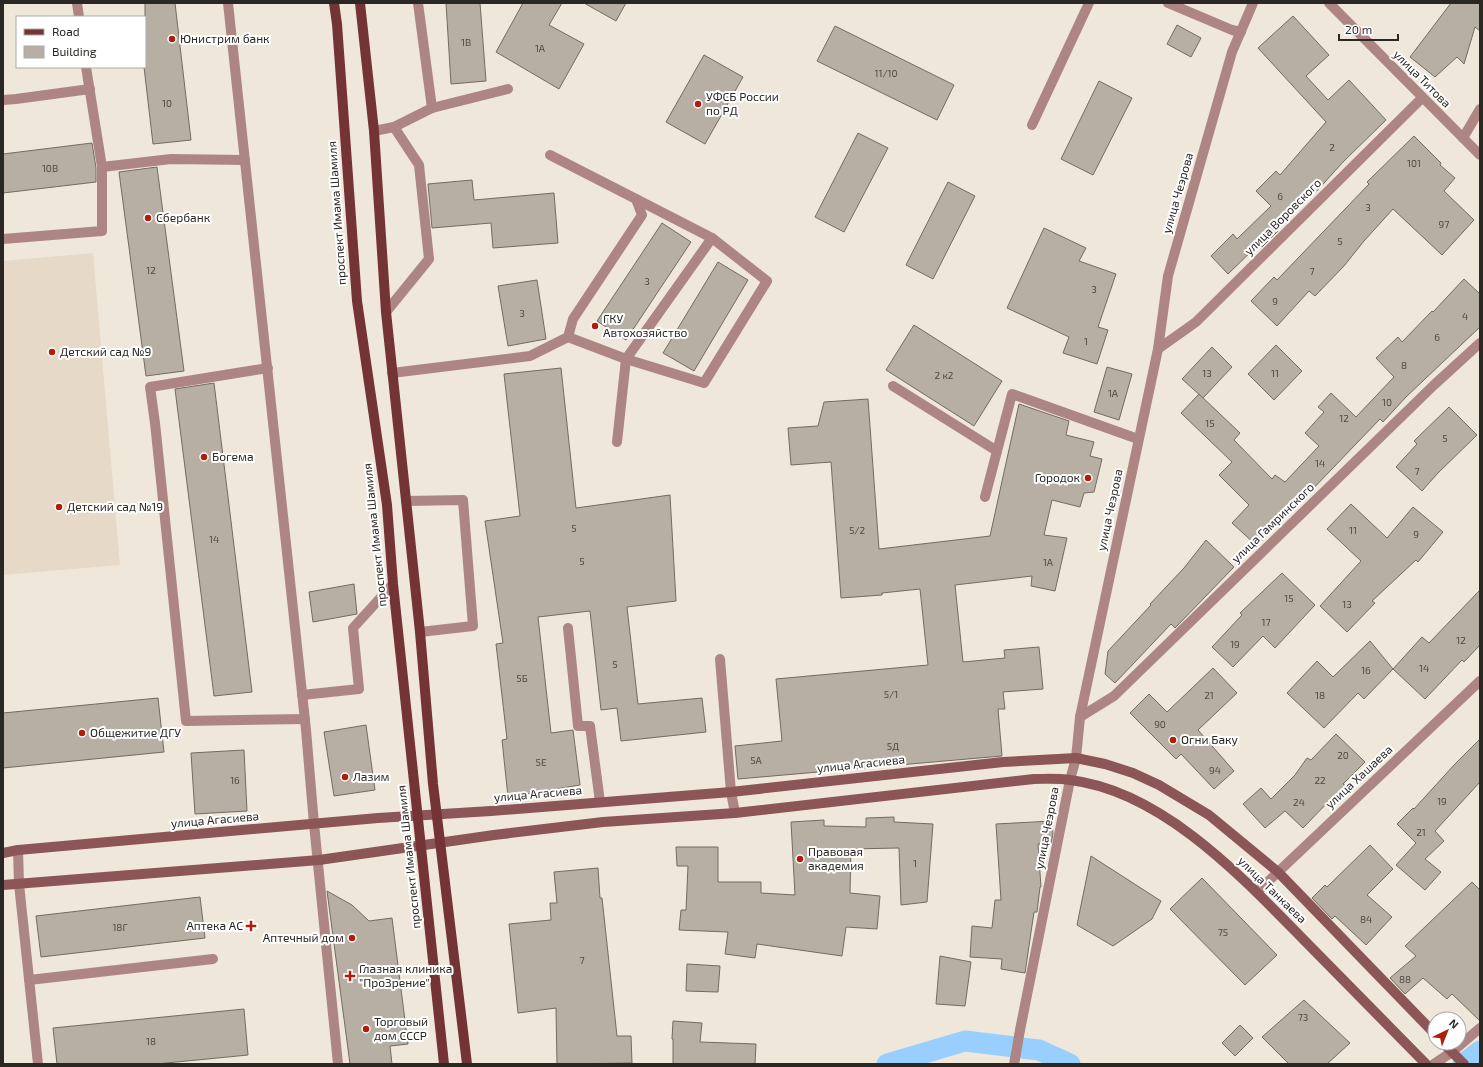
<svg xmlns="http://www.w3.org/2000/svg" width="1483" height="1067" viewBox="0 0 1483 1067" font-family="'Exo 2',sans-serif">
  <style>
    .built { fill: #e7d9c7 }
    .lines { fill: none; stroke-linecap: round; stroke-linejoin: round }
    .canal { stroke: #99cffe; stroke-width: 21 }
    .building { fill: #b8afa4; stroke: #726b60 }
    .service { stroke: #ad8684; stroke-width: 10 }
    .minor { stroke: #ad8684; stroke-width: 10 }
    .secondary { stroke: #8d5656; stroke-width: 10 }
    .primary { stroke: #743335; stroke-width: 10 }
    .poi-dot { fill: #ad1e0e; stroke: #fff; stroke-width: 1.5 }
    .labels { text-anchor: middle; stroke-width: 4; stroke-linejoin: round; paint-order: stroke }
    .number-label { font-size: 10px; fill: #4e4943 }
    .poi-label { font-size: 12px; fill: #2b2723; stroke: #fff; text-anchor: start }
    .street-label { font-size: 12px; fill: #2b2723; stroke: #fff }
  </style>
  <rect width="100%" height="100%" fill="#f0e7db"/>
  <path class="built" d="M93 253 120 565 3 575V261Z"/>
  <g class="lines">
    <g class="canal">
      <path d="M887 1064 965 1041 1039 1050 1070 1064"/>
      <path d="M1463 1064 1480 1051"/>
    </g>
  </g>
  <g class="building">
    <path d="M145 3H175L191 140 153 144 144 67H145Z"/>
    <path d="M446 3H480L486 81 451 84Z"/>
    <path d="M523 3H562L549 25 584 44 559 89 496 52Z"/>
    <path d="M584 3H626L616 21Z"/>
    <path d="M1451 3H1480V31L1475 27 1464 64 1457 57 1435 77 1410 57Z"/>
    <path d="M1293 16 1329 55 1306 76 1328 100 1349 80 1386 120 1344 161 1315 193 1314 192 1276 230 1278 231 1262 247 1259 244 1228 274 1211 256 1233 234 1237 239 1271 206 1256 191 1276 171 1280 175 1326 122 1258 48Z"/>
    <path d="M1177 25 1201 38 1191 57 1167 44Z"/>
    <path d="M835 26 954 85 937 120 817 61Z"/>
    <path d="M704 55 743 77 705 144 666 122Z"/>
    <path d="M1099 81 1132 98 1093 175 1061 159Z"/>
    <path d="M858 133 888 148 844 232 815 217Z"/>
    <path d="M1414 136 1441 163 1440 165 1455 178 1444 191 1474 220 1442 255 1393 209 1364 241 1344 266 1315 296 1309 291 1277 326 1251 301 1274 277 1277 280 1369 184 1367 182Z"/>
    <path d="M92 143 96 168V182L3 193V154Z"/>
    <path d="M157 167 184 371 146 376 119 172Z"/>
    <path d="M472 180 474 200 554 193 558 243 493 248 491 223 432 228 428 184Z"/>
    <path d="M948 182 975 196 933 279 906 265Z"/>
    <path d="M662 223 691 242 626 340 597 321Z"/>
    <path d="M1044 228 1086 248 1079 261 1116 274 1098 327 1108 330 1097 364 1063 353 1069 337 1007 308Z"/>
    <path d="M718 262 748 280 694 371 663 353Z"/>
    <path d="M1464 279 1480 294V327L1406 397 1383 422 1380 419 1283 520 1281 519 1257 546 1232 523 1249 505 1219 475 1232 462 1181 413 1199 394 1240 433 1234 440 1272 479 1275 475 1285 482 1319 446 1305 433 1324 412 1318 407 1331 393 1356 417 1394 377 1376 358 1398 337 1402 342 1432 311 1433 312Z"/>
    <path d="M537 280 546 339 508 346 498 286Z"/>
    <path d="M914 325 1002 381 974 426 886 370Z"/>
    <path d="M1276 345 1302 371 1274 400 1248 374Z"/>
    <path d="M1212 347 1232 367 1203 398 1182 379Z"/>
    <path d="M1107 367 1132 374 1119 420 1094 412Z"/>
    <path d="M561 368 576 508 670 495 676 601 627 607 638 704 702 698 706 732 621 741 617 708 601 710 590 611 538 617 551 733 573 730 580 785 508 797 502 740 507 739 496 644 503 643 485 521 520 516 504 374Z"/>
    <path d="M214 383 252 692 214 696 175 389Z"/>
    <path d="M868 399 879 549 990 536 1019 404 1069 421 1066 435 1094 442 1090 456 1102 459 1094 492 1084 493 1080 507 1052 500 1044 535 1067 538 1055 591 1031 586 1032 576 955 585 963 662 1005 658 1004 650 1039 647 1043 689 1003 692 1005 709H998L1002 756 738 779 735 746 782 741 776 679 928 665 920 589 882 593V595L841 598 831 462 791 465 788 428 818 426 824 402Z"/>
    <path d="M1449 407 1477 435 1437 474 1422 491 1396 467 1417 444 1414 441Z"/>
    <path d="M1351 504 1387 538 1413 507 1443 532 1418 562 1416 560 1372 601 1375 603 1347 632 1320 606 1361 561 1327 529Z"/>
    <path d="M1206 540 1234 567 1175 628 1171 624 1115 683 1105 674 1108 651 1151 605 1150 604 1184 568Z"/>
    <path d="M1282 573 1315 605 1275 648 1263 636 1233 667 1212 647 1242 615 1240 613Z"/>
    <path d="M354 584 357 614 313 622 309 592Z"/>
    <path d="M1480 590V645L1464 662 1462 660 1425 699 1393 669 1422 637 1429 643Z"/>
    <path d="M1370 641 1393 669 1364 699 1358 693 1324 728 1287 693 1317 661 1333 677Z"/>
    <path d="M1213 668 1237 693 1198 730 1234 771 1214 789 1181 754 1176 759 1130 713 1149 694 1167 712Z"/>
    <path d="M158 698 164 752 3 768V713Z"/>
    <path d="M366 725 375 790 334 796 324 732Z"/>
    <path d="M1336 734 1365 762 1343 784 1346 786 1333 803 1330 800 1303 828 1285 811 1265 828 1243 804 1261 788 1271 799 1295 775 1307 758 1311 760Z"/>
    <path d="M1480 739V782L1435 831 1444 841 1425 859 1441 872 1425 890 1396 865 1416 843 1397 824 1413 808 1414 809 1454 765Z"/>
    <path d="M244 750 247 811 195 814 191 753Z"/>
    <path d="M894 817V822L933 824 927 902 901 905 899 848 851 849 850 893 880 896 877 929 846 927 842 956 757 944 755 958 725 954 728 932 679 930 681 910H686L688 866H677L676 847H718V882H761V893L795 895 791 822 824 820V826L866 827V818Z"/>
    <path d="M1052 821 1053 834 1051 844H1038L1041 887H1040L1037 912H1034L1025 973 1001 969 1002 959 970 957 972 926 992 928 995 900H1001L996 824Z"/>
    <path d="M1370 845 1393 869 1367 895 1392 917 1366 945 1335 916 1332 919 1312 898 1325 885 1327 887Z"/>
    <path d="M1091 856 1161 901 1152 919 1113 946 1077 925Z"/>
    <path d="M598 868 600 898H602L617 1036H631L632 1063 557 1064 556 1008 518 1013 509 924 551 920 550 903H557L554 872Z"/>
    <path d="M1202 878 1277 955 1245 985 1170 909Z"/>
    <path d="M1472 882 1480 890V1021L1452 994 1447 999 1423 978 1405 994 1390 978 1416 956 1405 946Z"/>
    <path d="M327 891 352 905 369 921 392 918 408 1044 390 1046 392 1064H350Z"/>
    <path d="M200 897 205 938 41 957 36 916Z"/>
    <path d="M940 956 971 962 965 1006 936 1004Z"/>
    <path d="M687 964 720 966 718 992 686 991Z"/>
    <path d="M1304 1000 1350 1043 1327 1064H1289L1262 1037Z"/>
    <path d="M244 1009 248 1055 156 1064H57L53 1028Z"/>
    <path d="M673 1021 702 1023 700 1042 756 1044 755 1064H673V1039H672Z"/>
    <path d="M1240 1025 1253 1038 1235 1056 1222 1043Z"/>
  </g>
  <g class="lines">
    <g class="service">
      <path d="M1168 3 1232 30 1241 32"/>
      <path d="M3 100 16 99 90 89"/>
      <path d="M432 108 508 89"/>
      <path d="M1032 125 1089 3"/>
      <path d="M374 131 394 127 432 108 418 3"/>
      <path d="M1463 138 1480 109"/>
      <path d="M3 239 102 231V167"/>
      <path d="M386 312 429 259 419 165 394 127"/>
      <path d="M568 337 626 359 712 238 636 199"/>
      <path d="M268 368 150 387 155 423 186 721 305 719"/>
      <path d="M392 373 530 356 568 337 573 319 642 215 636 199 550 155"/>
      <path d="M893 386 997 451"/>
      <path d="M617 442 626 359 704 383 767 281 712 238"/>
      <path d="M985 497 1012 394 1138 439"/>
      <path d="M406 501 463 500 473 626 420 632"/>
      <path d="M568 628 578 726H590L600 802"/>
      <path d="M720 659 731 792 735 813"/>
      <path d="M302 695 359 689 353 628 393 584"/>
      <path d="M29 980 213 959"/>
      <path d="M1015 1059 1020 1030"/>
    </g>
    <g class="minor">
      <path d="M77 3 79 17"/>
      <path d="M228 3 306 730 314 824 338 1064"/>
      <path d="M1329 3 1480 155"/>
      <path d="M86 67 102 167 171 159 245 160"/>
      <path d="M1158 349 1196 322 1422 98"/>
      <path d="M1080 717 1114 696 1434 385 1480 343"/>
      <path d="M18 850 19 884 38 1064"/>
      <path d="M1257 892 1480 681"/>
      <path d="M1020 1030 1070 780 1076 758 1080 717 1158 349 1168 276 1232 52 1253 3"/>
      <path d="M1014 1064 1015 1059"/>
      <path d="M1434 1064 1452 1052 1480 1028"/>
    </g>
    <g class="secondary">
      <path d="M3 853 18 850 378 818 491 811 731 792 1003 762 1076 758 1105 764 1133 773 1159 785 1209 815 1278 872 1435 1034"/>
      <path d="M3 885 319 860 494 835 603 822 735 813 1034 779C1046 779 1058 778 1070 780 1162 791 1241 876 1303 939 1344 981 1385 1022 1426 1064"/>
      <path d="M1443 1043 1464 1064"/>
    </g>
    <g class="primary">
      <path d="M334 3 337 24 357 301 387 505 393 584 444 1064"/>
      <path d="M360 3 374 131 386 312 420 632 433 784 467 1064"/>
    </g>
  </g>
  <g class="poi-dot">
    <circle cx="172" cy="39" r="4"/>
    <circle cx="698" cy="104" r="4"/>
    <circle cx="148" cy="218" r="4"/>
    <circle cx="595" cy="326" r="4"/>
    <circle cx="52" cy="352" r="4"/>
    <circle cx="204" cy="457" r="4"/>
    <circle cx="1088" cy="478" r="4"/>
    <circle cx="59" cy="507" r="4"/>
    <circle cx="82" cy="733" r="4"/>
    <circle cx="1173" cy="740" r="4"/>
    <circle cx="345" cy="777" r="4"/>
    <circle cx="800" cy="859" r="4"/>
    <path d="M249 920h4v4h4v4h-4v4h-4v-4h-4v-4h4z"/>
    <circle cx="352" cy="938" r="4"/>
    <path d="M348 970h4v4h4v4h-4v4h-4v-4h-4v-4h4z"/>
    <circle cx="366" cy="1029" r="4"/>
  </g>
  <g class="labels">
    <g class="number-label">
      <text x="466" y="46">1В</text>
      <text x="540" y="52">1А</text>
      <text x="886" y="77">11/10</text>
      <text x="167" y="107">10</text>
      <text x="1332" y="151">2</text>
      <text x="1414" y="167">101</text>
      <text x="50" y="172">10В</text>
      <text x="1280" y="200">6</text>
      <text x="1368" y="211">3</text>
      <text x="1444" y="228">97</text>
      <text x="1340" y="245">5</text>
      <text x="151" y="274">12</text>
      <text x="1312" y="275">7</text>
      <text x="647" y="285">3</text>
      <text x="1094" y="293">3</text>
      <text x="1275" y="305">9</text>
      <text x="522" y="317">3</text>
      <text x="1465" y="320">4</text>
      <text x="1437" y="341">6</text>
      <text x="1086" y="345">1</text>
      <text x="1404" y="369">8</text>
      <text x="1207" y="377">13</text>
      <text x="1275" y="377">11</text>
      <text x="944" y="379">2 к2</text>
      <text x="1113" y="397">1А</text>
      <text x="1387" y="406">10</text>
      <text x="1344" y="422">12</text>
      <text x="1210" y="427">15</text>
      <text x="1445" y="442">5</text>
      <text x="1320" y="467">14</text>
      <text x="1417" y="475">7</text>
      <text x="574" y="532">5</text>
      <text x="857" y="534">5/2</text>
      <text x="1353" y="534">11</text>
      <text x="1416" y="538">9</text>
      <text x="214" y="543">14</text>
      <text x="582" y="565">5</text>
      <text x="1048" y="566">1А</text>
      <text x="1289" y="602">15</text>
      <text x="1347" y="608">13</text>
      <text x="1266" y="626">17</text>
      <text x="1461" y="644">12</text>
      <text x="1235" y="648">19</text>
      <text x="615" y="668">5</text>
      <text x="1424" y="672">14</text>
      <text x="1366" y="674">16</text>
      <text x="522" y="682">5Б</text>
      <text x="891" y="698">5/1</text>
      <text x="1209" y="699">21</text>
      <text x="1320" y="699">18</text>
      <text x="1160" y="728">90</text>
      <text x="893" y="750">5Д</text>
      <text x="1343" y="759">20</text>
      <text x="756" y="764">5А</text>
      <text x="541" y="766">5Е</text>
      <text x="1215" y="774">94</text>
      <text x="235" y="784">16</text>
      <text x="1320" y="784">22</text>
      <text x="1442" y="805">19</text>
      <text x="1299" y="806">24</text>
      <text x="1421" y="836">21</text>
      <text x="915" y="867">1</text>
      <text x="1366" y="923">84</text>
      <text x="120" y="931">18Г</text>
      <text x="1223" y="936">75</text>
      <text x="582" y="964">7</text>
      <text x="1405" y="983">88</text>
      <text x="1303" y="1021">73</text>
      <text x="151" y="1045">18</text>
    </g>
    <g class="poi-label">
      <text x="180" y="43">Юнистрим банк</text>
      <text x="706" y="101">УФСБ России<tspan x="706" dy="14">по РД</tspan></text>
      <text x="156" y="222">Сбербанк</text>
      <text x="603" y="323">ГКУ<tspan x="603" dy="14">Автохозяйство</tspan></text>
      <text x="60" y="356">Детский сад №9</text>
      <text x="212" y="461">Богема</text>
      <text x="1080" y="482" text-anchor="end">Городок</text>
      <text x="67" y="511">Детский сад №19</text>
      <text x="90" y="737">Общежитие ДГУ</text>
      <text x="1181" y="744">Огни Баку</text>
      <text x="353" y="781">Лазим</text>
      <text x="808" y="856">Правовая<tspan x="808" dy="14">академия</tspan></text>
      <text x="243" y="930" text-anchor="end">Аптека АС</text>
      <text x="344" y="942" text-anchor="end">Аптечный дом</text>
      <text x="359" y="973">Глазная клиника<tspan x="359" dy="14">"ПроЗрение"</tspan></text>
      <text x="374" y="1026">Торговый<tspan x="374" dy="14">дом СССР</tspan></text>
    </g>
    <g class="street-label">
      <text transform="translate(1422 79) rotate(45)" y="4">улица Титова</text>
      <text transform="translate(1178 193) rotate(-74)" y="4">улица Чеэрова</text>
      <text transform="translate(337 213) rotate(-94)" y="4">проспект Имама Шамиля</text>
      <text transform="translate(1283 217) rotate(-45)" y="4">улица Воровского</text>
      <text transform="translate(1110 510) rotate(-78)" y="4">улица Чеэрова</text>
      <text transform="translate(1273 523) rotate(-44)" y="4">улица Гамринского</text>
      <text transform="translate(375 535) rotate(-96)" y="4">проспект Имама Шамиля</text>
      <text transform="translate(861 764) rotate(-6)" y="4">улица Агасиева</text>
      <text transform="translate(1359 777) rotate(-43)" y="4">улица Хашаева</text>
      <text transform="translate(538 794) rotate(-5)" y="4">улица Агасиева</text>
      <text transform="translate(215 820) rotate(-5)" y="4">улица Агасиева</text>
      <text transform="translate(1047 828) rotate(-79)" y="4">улица Чеэрова</text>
      <text transform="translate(409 857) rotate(-96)" y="4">проспект Имама Шамиля</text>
      <text transform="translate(1272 890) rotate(44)" y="4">улица Танкаева</text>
    </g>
  </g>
  <rect width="1483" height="1067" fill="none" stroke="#2b2723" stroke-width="8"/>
  <rect x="16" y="16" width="130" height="52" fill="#ffffff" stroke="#aaa9a7"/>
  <rect x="24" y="29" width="20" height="6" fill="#743335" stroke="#aaa9a7"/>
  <text x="52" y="36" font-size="12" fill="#2b2723">Road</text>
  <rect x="24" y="46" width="20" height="12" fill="#b8afa4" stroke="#aaa9a7"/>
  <text x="52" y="56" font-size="12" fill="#2b2723">Building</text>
  <g transform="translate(1447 1031) rotate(43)"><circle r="19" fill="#ffffff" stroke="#aaa9a7"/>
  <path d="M0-3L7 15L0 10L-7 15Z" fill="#ad1e0e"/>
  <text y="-6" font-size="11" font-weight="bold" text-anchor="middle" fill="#2b2723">N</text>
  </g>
  <path d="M1339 34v6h59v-6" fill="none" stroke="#2b2723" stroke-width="2"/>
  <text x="1345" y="34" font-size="12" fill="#2b2723" stroke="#ffffff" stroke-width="3" paint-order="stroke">20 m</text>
</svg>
